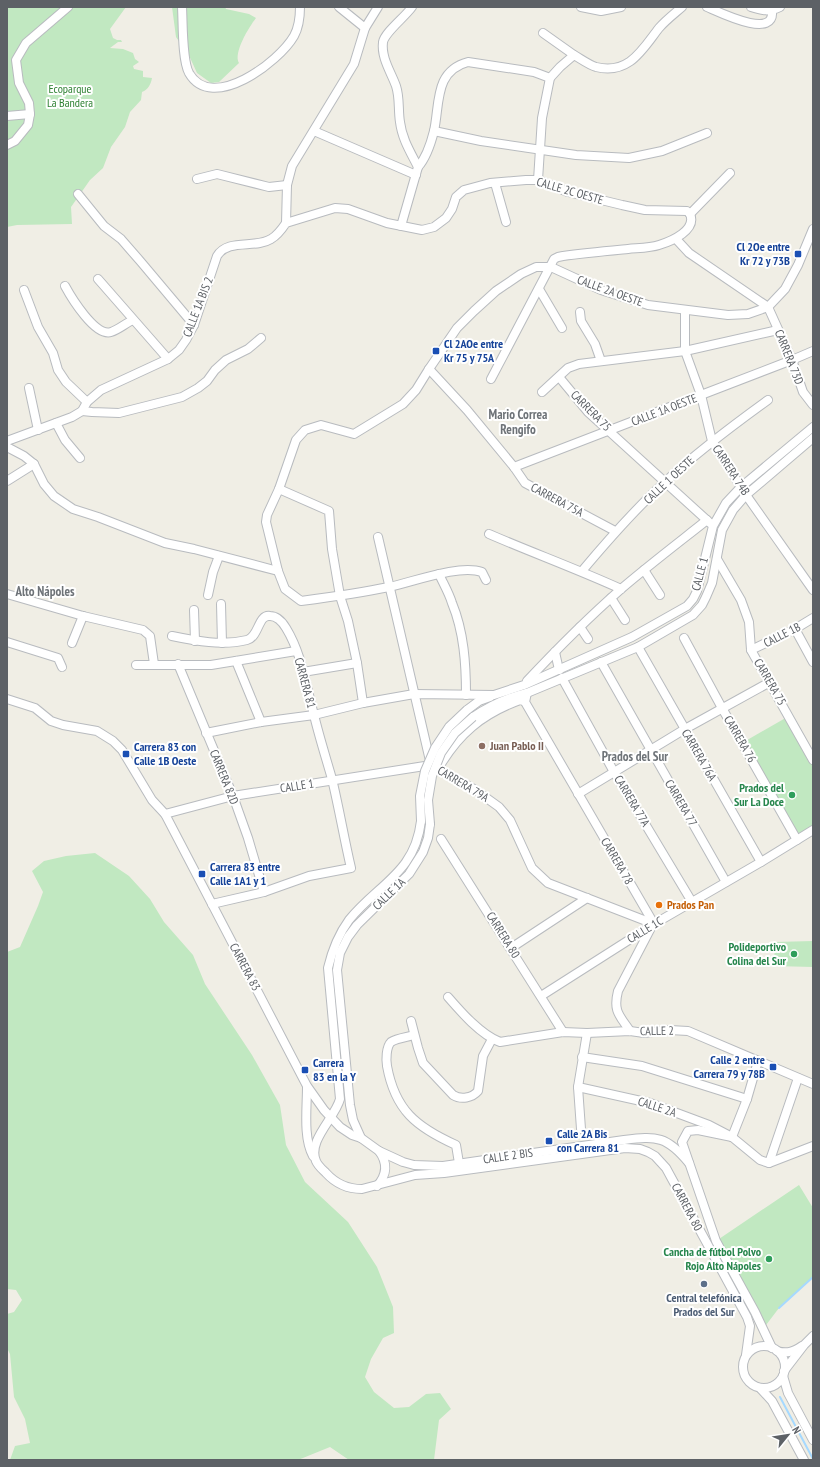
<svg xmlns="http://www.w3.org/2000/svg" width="820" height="1467" viewBox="0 0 820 1467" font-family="'PT Sans Narrow',sans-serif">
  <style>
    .green { fill: #c1e8c1 }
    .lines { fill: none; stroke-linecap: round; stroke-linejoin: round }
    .stream { stroke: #a6d9ff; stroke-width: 2 }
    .minor-casing { stroke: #b8bbbf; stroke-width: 10 }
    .minor { stroke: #fff; stroke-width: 8 }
    .minor-bridge-casing { stroke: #b8bbbf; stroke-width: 10; stroke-linecap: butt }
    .minor-bridge { stroke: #fff; stroke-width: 8 }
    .transit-dot { fill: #1a4fb4; stroke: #fff; stroke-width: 1.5 }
    .education-dot { fill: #8d6e63; stroke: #fff; stroke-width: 1.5 }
    .leisure-dot { fill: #2e9e5b; stroke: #fff; stroke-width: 1.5 }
    .food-dot { fill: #e8710a; stroke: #fff; stroke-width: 1.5 }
    .service-dot { fill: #5c6f8a; stroke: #fff; stroke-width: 1.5 }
    .labels { text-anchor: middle; stroke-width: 4; stroke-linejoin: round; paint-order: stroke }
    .park-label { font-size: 12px; fill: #308234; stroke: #fff }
    .street-label { font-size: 12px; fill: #5d6166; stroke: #fff }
    .transit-label { font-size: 12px; font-weight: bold; fill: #164399; stroke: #fff; text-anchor: start }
    .education-label { font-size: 12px; font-weight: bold; fill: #785e54; stroke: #fff; text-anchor: start }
    .leisure-label { font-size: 12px; font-weight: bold; fill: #27864d; stroke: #fff; text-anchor: end }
    .food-label { font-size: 12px; font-weight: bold; fill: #c56008; stroke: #fff; text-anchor: start }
    .service-label { font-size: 12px; font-weight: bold; fill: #4e5e75; stroke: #fff }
    .neighbourhood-label { font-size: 13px; font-weight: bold; fill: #6e7378; stroke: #fff }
  </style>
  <rect width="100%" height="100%" fill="#f0eee5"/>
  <g class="green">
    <path d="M7 7H126L110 29 113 38 117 40H121L122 42H118L110 48 123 49 133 53 135 59 139 62 133 66 134 69 143 71V77L152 78C151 84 148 90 142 92L141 100 130 112 125 127 111 147 103 168 90 180 71 207 72 224 17 225 7 227Z"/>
    <path d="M172 7H225L226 9 249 14 256 18C249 27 233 53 239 63L219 82 211 83 197 73 187 51 185 50 176 37Z"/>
    <path d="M789 716 813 760V830L797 840 742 743Z"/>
    <path d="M95 853 129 876 150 899 164 922 193 955 205 984 252 1055 280 1105 286 1145 305 1182 348 1222 377 1267 393 1307 394 1333 383 1338 371 1359 365 1377 374 1392 394 1408 409 1407 426 1394 440 1393 451 1409 439 1420 434 1460H349L330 1447 298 1460H10L15 1446 30 1443 25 1419 14 1397 10 1354 7 1348V1314L14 1312 22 1300 16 1290 7 1289V952L20 947 38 906 43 892 32 871 44 861 66 856Z"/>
    <path d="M813 941V967L774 966 775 942Z"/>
    <path d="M799 1185 813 1208V1277L779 1308 763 1329 716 1241Z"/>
  </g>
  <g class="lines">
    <g class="stream">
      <path d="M779 1308 813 1277"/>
      <path d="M780 1397 813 1459"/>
    </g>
    <g class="minor-casing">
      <g id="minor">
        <path d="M182 7C183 24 182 60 189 73 212 113 279 62 294 36 299 27 300 18 300 7"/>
        <path d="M339 7 365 28"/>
        <path d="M581 7 601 11 621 7"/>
        <path d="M707 7C719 12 775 40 772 11"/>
        <path d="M751 7C763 11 769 12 780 7"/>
        <path d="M543 33 574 55"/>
        <path d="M7 116 30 114"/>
        <path d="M314 131 416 175"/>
        <path d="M434 131 481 141 576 155 629 158 662 151 707 133"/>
        <path d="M7 145 15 141 28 125 30 114 29 103 19 83 16 60 26 43 68 7"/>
        <path d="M418 167C426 158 431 143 434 131 440 104 434 71 468 62L534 72 550 78"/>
        <path d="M197 179 217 174 269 187 287 185"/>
        <path d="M538 180 542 118 550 78 560 67 574 55C581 59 589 65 596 67 629 75 642 50 659 28 666 20 674 14 682 7"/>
        <path d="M495 183 506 222"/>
        <path d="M78 194 104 226 121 239 141 262 194 325"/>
        <path d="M690 214 730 173"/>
        <path d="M286 223 287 185 292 166 354 64 365 28 378 7"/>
        <path d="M401 226 418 167C411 153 402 139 400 122 398 110 400 98 396 86 391 72 381 58 383 42 385 32 405 17 412 7"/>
        <path d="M676 239 689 253 768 307"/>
        <path d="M98 279 168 359"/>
        <path d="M65 286C71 297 95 337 111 332 118 330 126 323 133 320"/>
        <path d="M539 289 562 328"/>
        <path d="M24 290 38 327 53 353 58 370 66 382 87 402"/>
        <path d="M768 307 792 360 803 392 813 405"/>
        <path d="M685 310V351L701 395 712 441 746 495 813 590"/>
        <path d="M580 312 581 321 595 344 601 361"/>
        <path d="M429 369 467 410 514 467 525 483 615 531"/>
        <path d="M559 377 588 412 710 523"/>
        <path d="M491 379 554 259 558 257 563 256C585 253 607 251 628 249 638 248 650 248 659 245 672 241 697 230 690 214"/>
        <path d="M29 388 38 430"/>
        <path d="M542 392 568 368 579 364 685 351 778 330"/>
        <path d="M82 411 92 412 119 413 182 397 198 388 207 381 215 370 226 360 248 349 261 338"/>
        <path d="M56 423 65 440 80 458"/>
        <path d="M7 441 72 417 82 411 87 402 101 390 168 359 179 350 186 340 194 325 217 256C228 238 255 249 271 239 278 235 282 229 286 223L335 208 348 209 387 223 422 230 434 227 446 218 452 209 456 197 464 190 490 183 526 180H538L568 192 622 205 645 210 687 211 690 214"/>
        <path d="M7 447 24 456 34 464 44 484 54 496 73 509 98 517 165 543 194 549 278 571"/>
        <path d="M514 467 701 395 792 360 813 351"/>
        <path d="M7 481 34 464"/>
        <path d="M279 489 329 511 332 549 340 596 348 621 357 663 363 703"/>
        <path d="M489 534C533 553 577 569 621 589"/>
        <path d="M378 537 431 765 474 789 499 807 510 820 532 868 548 883 654 924"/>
        <path d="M717 559 741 600 749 622 751 650 813 760"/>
        <path d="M644 570 660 595"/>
        <path d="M582 571C608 540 635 509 665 482 697 452 732 426 768 400"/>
        <path d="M439 574C443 583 449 593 452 603 464 632 466 664 466 695"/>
        <path d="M486 580 482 572C459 564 413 582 389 587 360 593 331 597 301 601L285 589 278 571 266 522 267 515 279 489 296 440 305 430 321 425 354 434 403 404 416 390 429 369 457 328 474 311 496 291 521 274 536 267H551L601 290 648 305 728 315 748 314 768 307 785 289 798 265 813 229"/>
        <path d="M7 594 83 616 143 630 150 636 154 664"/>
        <path d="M208 595 213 572 219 556"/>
        <path d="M611 598 625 620"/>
        <path d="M221 604 222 643"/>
        <path d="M194 610 195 641"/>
        <path d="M580 627 588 639"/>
        <path d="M795 629 813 662"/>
        <path d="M172 636C196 641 222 646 247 640 259 637 258 614 270 616 277 616 283 623 286 628 302 654 306 686 314 715 319 736 326 758 332 779 339 808 344 838 351 868L309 876 264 892 212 904"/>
        <path d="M684 638 722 708 797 840"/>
        <path d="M7 642 58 658 62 667"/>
        <path d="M72 643 83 616"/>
        <path d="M638 647 761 862"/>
        <path d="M751 650 795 629 813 618"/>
        <path d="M555 652 559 670"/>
        <path d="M236 661 261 722"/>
        <path d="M601 662 726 882"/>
        <path d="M178 664 233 796 248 838 264 892"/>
        <path d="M136 665H211L296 651"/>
        <path d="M303 672 357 663"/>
        <path d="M562 678 614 772 692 902"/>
        <path d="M527 681C557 649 588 618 621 589 649 565 678 543 707 520"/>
        <path d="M527 693 525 702 654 924"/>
        <path d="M7 699 35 708 51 721 63 725 97 731 113 741 122 750 152 800 165 814 307 1086 324 1110 340 1127 352 1135 361 1138 379 1151 403 1162 414 1165 443 1166 624 1140C657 1136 667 1136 689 1163"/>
        <path d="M467 710 479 701 490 697"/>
        <path d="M473 717C491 705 506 698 527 693L638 647 693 615 702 605 706 597 712 583 722 530 733 510 746 495 813 438"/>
        <path d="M206 733 261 722 314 715 363 703 414 694 494 695 524 685 632 637 687 606 693 599 697 591 713 526 726 503 741 487 813 427"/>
        <path d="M438 769C458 734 482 714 520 700L524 701"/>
        <path d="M578 794 685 729 770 682"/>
        <path d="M165 814 233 796 431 765"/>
        <path d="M421 821C415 873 378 884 349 920 338 935 332 951 328 968L340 1099C335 1118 307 1141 316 1161 318 1166 323 1170 326 1173 336 1184 348 1189 362 1189L415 1175 444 1173 625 1148 640 1149 648 1152 655 1156 666 1168 747 1317 750 1326 746 1355"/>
        <path d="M441 839 563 1032"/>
        <path d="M511 948 587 898"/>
        <path d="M541 996 654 924 761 862 813 830"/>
        <path d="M448 997C461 1012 481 1035 500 1042L563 1032 587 1033 630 1031 644 1033 670 1030 688 1031 813 1084"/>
        <path d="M411 1021 418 1048 423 1063 453 1095C461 1100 472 1098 478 1091L483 1056 492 1039"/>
        <path d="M630 1031C619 1015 613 1011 618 991L653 924"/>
        <path d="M414 1035C408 1037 397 1038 391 1042 386 1047 386 1060 387 1066 395 1110 416 1127 456 1145L459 1163"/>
        <path d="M582 1057 642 1066 747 1099"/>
        <path d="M307 1087C307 1108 303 1138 313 1156"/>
        <path d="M578 1087 650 1103 709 1125 732 1137 760 1160 769 1163 813 1146"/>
        <path d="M581 1129 578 1087 587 1033"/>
        <path d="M732 1137 698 1130 688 1131 682 1142 716 1241 755 1312 772 1348"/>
        <path d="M732 1137 747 1099 758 1061"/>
        <path d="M361 1138 353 1120 350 1105 337 970 340 953 348 937 357 925 409 874 423 852 428 838 430 824"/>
        <path d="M769 1163 798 1078"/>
        <path d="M377 1186C387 1175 388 1163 379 1151"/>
        <circle cx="764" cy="1367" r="21"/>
        <path d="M777 1351C787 1354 793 1352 802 1346"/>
        <path d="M784 1371 804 1345 813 1336"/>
        <path d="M783 1376 788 1393 813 1440"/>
        <path d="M760 1388 772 1401 804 1460"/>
      </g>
    </g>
    <use href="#minor" class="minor"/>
    <g class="minor-bridge-casing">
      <g id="minor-bridge">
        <path d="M421 821 420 796 425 771 435 748 449 727 467 710"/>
        <path d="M430 824 428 800 432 776 441 753 455 733 473 717"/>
      </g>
    </g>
    <use href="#minor-bridge" class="minor-bridge"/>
  </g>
  <g class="transit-dot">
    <rect x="794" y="250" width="8" height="8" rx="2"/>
    <rect x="432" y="347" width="8" height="8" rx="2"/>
    <rect x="122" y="750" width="8" height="8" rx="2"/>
    <rect x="198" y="870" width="8" height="8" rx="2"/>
    <rect x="769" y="1063" width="8" height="8" rx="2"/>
    <rect x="301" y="1066" width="8" height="8" rx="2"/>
    <rect x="545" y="1137" width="8" height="8" rx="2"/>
  </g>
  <circle class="education-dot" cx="482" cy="746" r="4"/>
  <g class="leisure-dot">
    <circle cx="792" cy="795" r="4"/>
    <circle cx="794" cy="954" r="4"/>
    <circle cx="769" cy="1259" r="4"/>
  </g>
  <circle class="food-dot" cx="659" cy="905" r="4"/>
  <circle class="service-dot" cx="704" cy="1284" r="4"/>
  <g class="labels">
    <g class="park-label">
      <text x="70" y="93">Ecoparque<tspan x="70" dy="14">La Bandera</tspan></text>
    </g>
    <g class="street-label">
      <text transform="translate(570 191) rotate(16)" y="4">CALLE 2C OESTE</text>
      <text transform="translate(610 291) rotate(20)" y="4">CALLE 2A OESTE</text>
      <text transform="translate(198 307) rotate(-69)" y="4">CALLE 1A BIS 2</text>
      <text transform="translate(789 357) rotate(68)" y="4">CARRERA 73D</text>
      <text transform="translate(664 410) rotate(-21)" y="4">CALLE 1A OESTE</text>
      <text transform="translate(591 411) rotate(45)" y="4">CARRERA 75</text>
      <text transform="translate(731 470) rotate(57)" y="4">CARRERA 74B</text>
      <text transform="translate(669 480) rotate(-43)" y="4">CALLE 1 OESTE</text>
      <text transform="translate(557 500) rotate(28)" y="4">CARRERA 75A</text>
      <text transform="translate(700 574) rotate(-75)" y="4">CALLE 1</text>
      <text transform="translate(782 635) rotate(-27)" y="4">CALLE 1B</text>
      <text transform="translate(770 682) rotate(60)" y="4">CARRERA 75</text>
      <text transform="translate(305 683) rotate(75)" y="4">CARRERA 81</text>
      <text transform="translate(740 739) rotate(60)" y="4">CARRERA 76</text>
      <text transform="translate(699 755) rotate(60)" y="4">CARRERA 76A</text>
      <text transform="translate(224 777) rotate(68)" y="4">CARRERA 82D</text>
      <text transform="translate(463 784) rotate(31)" y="4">CARRERA 79A</text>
      <text transform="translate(297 786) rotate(-9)" y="4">CALLE 1</text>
      <text transform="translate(632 801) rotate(59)" y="4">CARRERA 77A</text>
      <text transform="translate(681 803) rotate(60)" y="4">CARRERA 77</text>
      <text transform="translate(617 861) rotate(60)" y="4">CARRERA 78</text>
      <text transform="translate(389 894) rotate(-44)" y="4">CALLE 1A</text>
      <text transform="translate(645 930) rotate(-31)" y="4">CALLE 1C</text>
      <text transform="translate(503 935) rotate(58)" y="4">CARRERA 80</text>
      <text transform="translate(245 967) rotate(62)" y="4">CARRERA 83</text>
      <text transform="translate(657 1031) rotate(-1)" y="4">CALLE 2</text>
      <text transform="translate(657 1107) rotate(18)" y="4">CALLE 2A</text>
      <text transform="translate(508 1156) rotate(-8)" y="4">CALLE 2 BIS</text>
      <text transform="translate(687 1207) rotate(62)" y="4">CARRERA 80</text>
    </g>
    <g class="transit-label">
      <text x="790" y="251" text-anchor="end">Cl 2Oe entre<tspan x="790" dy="14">Kr 72 y 73B</tspan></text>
      <text x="444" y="348">Cl 2AOe entre<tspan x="444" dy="14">Kr 75 y 75A</tspan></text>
      <text x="134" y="751">Carrera 83 con<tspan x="134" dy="14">Calle 1B Oeste</tspan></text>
      <text x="210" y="871">Carrera 83 entre<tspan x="210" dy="14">Calle 1A1 y 1</tspan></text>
      <text x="765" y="1064" text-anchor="end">Calle 2 entre<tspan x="765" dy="14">Carrera 79 y 78B</tspan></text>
      <text x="313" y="1067">Carrera<tspan x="313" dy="14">83 en la Y</tspan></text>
      <text x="557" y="1138">Calle 2A Bis<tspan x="557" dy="14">con Carrera 81</tspan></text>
    </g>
    <g class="education-label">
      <text x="490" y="750">Juan Pablo II</text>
    </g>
    <g class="leisure-label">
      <text x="784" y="792">Prados del<tspan x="784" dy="14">Sur La Doce</tspan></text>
      <text x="786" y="951">Polideportivo<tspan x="786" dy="14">Colina del Sur</tspan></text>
      <text x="761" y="1256">Cancha de fútbol Polvo<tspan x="761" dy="14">Rojo Alto Nápoles</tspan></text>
    </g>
    <g class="food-label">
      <text x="667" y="909">Prados Pan</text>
    </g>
    <g class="service-label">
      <text x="704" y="1302">Central telefónica<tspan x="704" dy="14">Prados del Sur</tspan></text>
    </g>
    <g class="neighbourhood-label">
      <text x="518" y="419">Mario Correa<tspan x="518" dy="15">Rengifo</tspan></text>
      <text x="45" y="596">Alto Nápoles</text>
      <text x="635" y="761">Prados del Sur</text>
    </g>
  </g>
  <rect width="820" height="1467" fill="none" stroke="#5d6166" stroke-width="16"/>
  <g transform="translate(788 1435) rotate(60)" stroke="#ffffff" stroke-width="3" paint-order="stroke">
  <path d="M0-3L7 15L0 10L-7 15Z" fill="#5d6166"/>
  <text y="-6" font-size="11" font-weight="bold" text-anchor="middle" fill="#5d6166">N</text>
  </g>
</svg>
